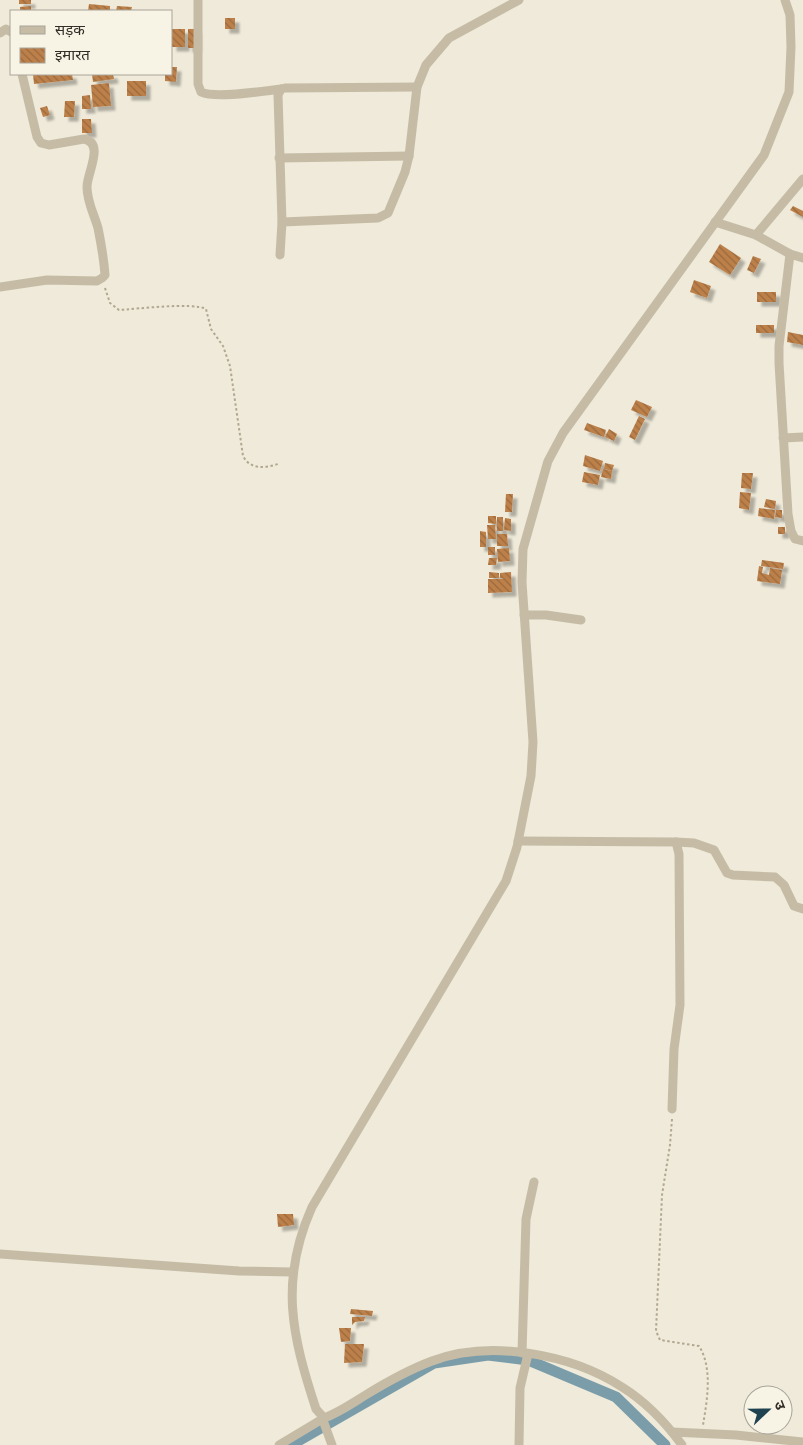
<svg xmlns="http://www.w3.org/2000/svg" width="803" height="1445" viewBox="0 0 803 1445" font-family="'Alegreya Sans','Noto Sans Devanagari',sans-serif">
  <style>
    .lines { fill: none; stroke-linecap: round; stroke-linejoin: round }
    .canal { stroke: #7b9daa; stroke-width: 11 }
    .building { fill: url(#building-back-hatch); filter: url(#shadow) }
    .path { stroke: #b2a791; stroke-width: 2; stroke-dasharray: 2.5 2.5; stroke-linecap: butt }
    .street { stroke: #c6bca6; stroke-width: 9 }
  </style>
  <defs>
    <pattern id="building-back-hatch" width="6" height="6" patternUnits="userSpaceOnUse" patternTransform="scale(1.25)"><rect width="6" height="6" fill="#bd804a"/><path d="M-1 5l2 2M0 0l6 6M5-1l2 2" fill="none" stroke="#9a693e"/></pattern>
    <filter id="shadow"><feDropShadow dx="4.5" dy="4.5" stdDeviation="1" flood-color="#0004"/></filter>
  </defs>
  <rect width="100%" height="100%" fill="#efead9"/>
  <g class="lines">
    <path class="canal" d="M291 1445 434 1363 488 1355 528 1360 616 1397 665 1445"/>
  </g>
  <g class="building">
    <rect x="19" y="0" width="12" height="4"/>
    <path d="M89 4 110 6V11H88Z"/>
    <path d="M31 6V11H20V7Z"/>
    <path d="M117 6 132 7 131 11H116Z"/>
    <rect x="225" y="18" width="10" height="11"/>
    <rect x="172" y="29" width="13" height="18"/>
    <rect x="188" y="29" width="9" height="19"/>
    <path d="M171 67H177L176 82 165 81V74H171Z"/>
    <path d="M33 74H72L73 80 34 84Z"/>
    <path d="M92 74H113L114 79 93 82Z"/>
    <rect x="127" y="81" width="19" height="15"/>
    <path d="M109 83 111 106 93 107 91 85Z"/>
    <path d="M90 95 91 109H82V96Z"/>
    <path d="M65 101H75L74 117H64Z"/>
    <path d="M47 106 50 115 43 117 40 108Z"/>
    <path d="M82 119H91L92 133H82Z"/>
    <path d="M793 206 803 211V217L790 210Z"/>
    <path d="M720 244 741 258 730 275 709 262Z"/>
    <path d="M753 256 761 259 754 273 747 270Z"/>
    <path d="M694 280 711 286 707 298 690 292Z"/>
    <rect x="757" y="292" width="19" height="10"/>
    <rect x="756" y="325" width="18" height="8"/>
    <path d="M788 332 803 335V345L787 342Z"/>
    <path d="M636 400 652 407 647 417 631 410Z"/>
    <path d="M639 416 645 419 635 440 629 437Z"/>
    <path d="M587 423 606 430 604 437 584 430Z"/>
    <path d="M609 429 617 434 614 441 605 437Z"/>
    <path d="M585 455 603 461 600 471 583 466Z"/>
    <path d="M605 463 614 465 612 471 604 469Z"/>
    <path d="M603 469 612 471 611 479 601 477Z"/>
    <path d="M584 472 600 475 598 485 582 482Z"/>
    <path d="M742 473H753L751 489 741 488Z"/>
    <path d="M740 492 751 493 749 510 739 508Z"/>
    <path d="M506 494H513L512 512H505Z"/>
    <path d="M766 499 776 501 775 509 764 507Z"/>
    <path d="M759 508 775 510 774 519 758 516Z"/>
    <path d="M776 510H782V518L775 517Z"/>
    <path d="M488 516H496V524L488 523Z"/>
    <rect x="497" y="517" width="6" height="14"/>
    <path d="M505 518 511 519V531L504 530Z"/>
    <path d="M487 525H495L496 539H488Z"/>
    <rect x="778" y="527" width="7" height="7"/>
    <path d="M480 531 486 532V547H480Z"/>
    <path d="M497 534H507L508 546H497Z"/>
    <rect x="488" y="547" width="7" height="8"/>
    <path d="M509 548 510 561 498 562 497 549Z"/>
    <path d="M489 558H497L496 565H488Z"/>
    <path d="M762 560 784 563 783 569 761 566Z"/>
    <path d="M759 566 763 567 762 573 769 575 770 568 782 570 780 584 757 581Z"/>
    <path d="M489 572 499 573V578H489Z"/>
    <path d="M511 572 512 592 488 593V579H504L500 578V573Z"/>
    <path d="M277 1214H293L294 1225 278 1227Z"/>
    <path d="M351 1309 373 1311 372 1316 350 1314Z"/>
    <path d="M352 1317H365L364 1321 355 1322 352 1325Z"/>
    <path d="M339 1328H351L350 1341 341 1342Z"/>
    <path d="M345 1344H364L362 1362 344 1363Z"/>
  </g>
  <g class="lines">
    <g class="path">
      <path d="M105 288 110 303 119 310C137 309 193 302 206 309L211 329 223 346 230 366 243 456C250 470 265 468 278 464"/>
      <path d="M672 1119 670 1145 662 1195 656 1331 660 1340 699 1346C713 1368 707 1401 703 1425"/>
    </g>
    <g class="street">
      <path d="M198 0V84L201 92C216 99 263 91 281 89"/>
      <path d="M0 33 6 29 11 32"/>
      <path d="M279 158 409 156"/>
      <path d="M282 222 378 218 388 213 405 172 409 156 417 87 426 65 449 38 519 0"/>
      <path d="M715 222 756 235 790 254 779 346V363L788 514 791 531 795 539 803 541"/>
      <path d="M756 235 803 179"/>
      <path d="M790 254 803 258"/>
      <path d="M280 255 282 222 278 95 281 89 285 88 417 87"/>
      <path d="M0 287 47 280 97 281 102 278 105 275C104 260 101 243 98 228 94 214 87 202 87 187 87 173 105 143 84 139L49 145 41 143 37 137 22 74"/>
      <path d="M783 438 803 437"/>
      <path d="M524 615H546L581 620"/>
      <path d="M518 841 676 842 679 854 680 1005 674 1049 672 1109"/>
      <path d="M676 842 694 843 714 850 727 873 733 875 775 877 784 885 794 906 803 909"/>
      <path d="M0 1254 239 1271 292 1272"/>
      <path d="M522 1353 526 1219 534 1182"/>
      <path d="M321 1420 324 1423 332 1445"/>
      <path d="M672 1432 736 1435 803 1442"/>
      <path d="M279 1445 324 1418"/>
      <path d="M519 1445 520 1388 528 1354"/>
      <path d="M682 1445C666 1423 646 1402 622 1387 571 1354 490 1339 432 1361 408 1370 385 1383 364 1396 351 1404 338 1413 324 1418L316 1409C292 1336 279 1281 312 1207L506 881 517 847 531 776 533 742 522 582 523 549 548 461 563 433 764 155 789 92 791 47 790 15 785 0"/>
    </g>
  </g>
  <rect x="10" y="10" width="162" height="65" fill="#f7f3e5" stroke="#a9a499"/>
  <rect x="20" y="26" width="25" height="8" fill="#c6bca6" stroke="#a9a499"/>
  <text x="55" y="35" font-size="15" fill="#332d27">सड़क</text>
  <rect x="20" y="48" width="25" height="15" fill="url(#building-back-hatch)" stroke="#a9a499"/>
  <text x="55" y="60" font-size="15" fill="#332d27">इमारत</text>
  <g transform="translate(768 1410) rotate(68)"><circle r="24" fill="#f7f3e5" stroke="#a9a499"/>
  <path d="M0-4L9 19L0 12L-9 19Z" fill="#1f4251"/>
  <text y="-8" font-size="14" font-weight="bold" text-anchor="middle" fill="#332d27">उ</text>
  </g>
</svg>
